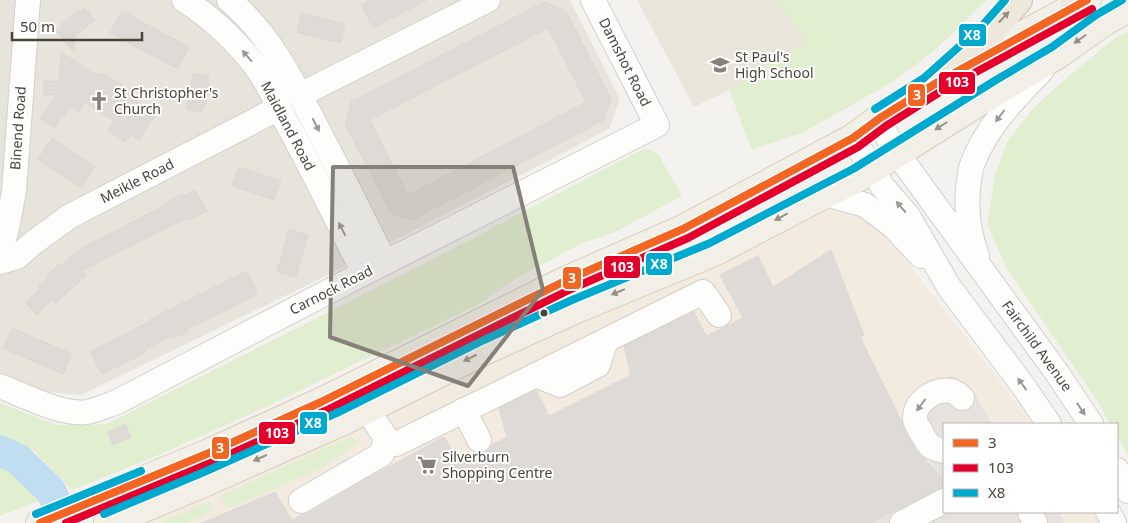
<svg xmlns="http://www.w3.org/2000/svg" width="1128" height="523" viewBox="0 0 1128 523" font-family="'Noto Sans',sans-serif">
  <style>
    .residential { fill: #e7e4dc }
    .commercial { fill: #f3ebdf }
    .education { fill: #eae5da }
    .green { fill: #e1eecf }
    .parking { fill: #e6e3df }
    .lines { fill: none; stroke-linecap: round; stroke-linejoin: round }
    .river { stroke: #c0ddf1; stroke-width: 31 }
    .building { fill: #dedbd6; stroke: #dcd9d4; fill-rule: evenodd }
    .minor-casing { stroke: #d2d0cb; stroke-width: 26 }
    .major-casing { stroke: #d6cebb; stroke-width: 30 }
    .highway-casing { stroke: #ccbfa9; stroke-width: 30 }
    .minor { stroke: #fdfdfc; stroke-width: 24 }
    .major { stroke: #f2efe6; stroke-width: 28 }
    .highway { stroke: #ede8db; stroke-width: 28 }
    .bus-1-casing { stroke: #fff; stroke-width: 11 }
    .bus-2-casing { stroke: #fff; stroke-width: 11 }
    .bus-3-casing { stroke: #fff; stroke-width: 11 }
    .bus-1 { stroke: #f26522; stroke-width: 8 }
    .bus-2 { stroke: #e4002b; stroke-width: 8 }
    .bus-3 { stroke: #00a9ce; stroke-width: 8 }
    .oneway { fill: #948e82 }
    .oneway2 { fill: #969187 }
    .oneway3 { fill: #9b9791 }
    .marked { fill: #868178; fill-opacity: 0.2; stroke: #868178; stroke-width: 4; stroke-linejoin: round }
    .bus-dot { fill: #4b4439; stroke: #fff; stroke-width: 2 }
    .labels { text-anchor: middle; stroke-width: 4; stroke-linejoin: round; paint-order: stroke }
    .poi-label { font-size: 14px; fill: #4b4439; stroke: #fff; text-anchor: start }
    .street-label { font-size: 14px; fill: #4b4439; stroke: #fff }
    .line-badge { stroke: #fff; stroke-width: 2 }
    .badge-label { font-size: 14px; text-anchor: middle; font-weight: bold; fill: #fff }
  </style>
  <rect width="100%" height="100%" fill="#f4f2ee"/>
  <path class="residential" d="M0 0H570L620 99 609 129 332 273 81 395 47 392 0 372Z"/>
  <path class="commercial" d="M832 208 853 211 873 221 885 234 972 345 1033 424H944V512H1096L1102 523H121L506 350 539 342 569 328 606 306 809 213Z"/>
  <path class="education" d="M637 0H860L808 41 729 90 694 107Z"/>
  <g class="green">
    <path d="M775 0H987L934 51 894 81 804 132 752 150 729 90 807 41Z"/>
    <path d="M1128 32V456L1117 436V424H1110L1096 399 1006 267 987 224 995 176 1006 144 1030 112 1057 86 1115 38Z"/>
    <path d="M647 149 658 154 682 196 615 232 582 243 517 278 481 303 266 407 149 459 72 490 34 451 0 438V403L56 425 107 424 412 270 641 150Z"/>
    <path d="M350 437 358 442 324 467 230 508 228 505 225 506 220 496Z"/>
    <path d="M0 454 14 461 23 472 49 497 0 516Z"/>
    <path d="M209 502 213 509 188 523H158Z"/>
  </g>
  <g class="parking">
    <path d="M954 374 963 388 975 394 992 424H944V490L911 423 917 395Z"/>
    <path d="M926 485 935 506 944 512H1059L1064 523H848Z"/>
  </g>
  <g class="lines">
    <path class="river" d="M0 451 18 459 51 491 65 523"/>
  </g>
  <g class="building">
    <path d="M371 0H427L373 28 361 5Z"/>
    <path d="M544 2 565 10 576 31 611 99 604 120 412 220 391 213 345 124 351 102ZM548 28 586 102 408 195 370 120Z"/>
    <path d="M85 8 95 20 75 36 74 52 56 31 62 26 60 25 78 10 79 12Z"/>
    <path d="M122 11 189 47 178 69 110 33Z"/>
    <path d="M302 13 345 24 341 43 297 32Z"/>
    <path d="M61 52 96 75 103 73 133 92 136 101 156 114 139 140 130 134 125 142 108 130 114 121 85 102 79 112 71 106 54 128 40 118 57 95H44V81H59Z"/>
    <path d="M193 73 209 76 208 83 210 84 205 106 203 105 201 112 186 109Z"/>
    <path d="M52 138 95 167 81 188 38 160Z"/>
    <path d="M239 167 281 181 274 200 232 186Z"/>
    <path d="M195 190 207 211 187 221 186 219 167 228 82 271 87 275 55 304 51 300 37 315 25 303 40 288 38 286 47 279V275L58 265H61L80 249 167 204 169 201 181 194 185 195Z"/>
    <path d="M289 229 308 235 296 277 277 272Z"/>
    <path d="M831 250 864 335 860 337 901 420 905 431 916 451 926 460 944 482V487L938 489 870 523H202L275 492 292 520 301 515 308 513 359 483 444 437 459 462 476 453 485 452 490 448 492 445 507 437 499 408 536 390 549 416 631 375 624 346 694 312 706 336 743 318 720 275 758 256 773 287Z"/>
    <path d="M247 271 258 294 217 315 188 328 187 332 174 338 170 337 145 349 146 352 143 354 102 374 90 352 150 321 149 320Z"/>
    <path d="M12 328 72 354 63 374 3 348Z"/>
    <path d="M125 424 131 437 113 445 108 432Z"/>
  </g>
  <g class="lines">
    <g class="minor-casing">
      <g id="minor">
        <path d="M184 0C211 17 235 40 254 64 269 83 278 107 289 127 315 175 339 224 364 273"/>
        <path d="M229 0C273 38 293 82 319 132 342 175 363 219 385 262"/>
        <path d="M300 95 488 0"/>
        <path d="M877 119 897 153 1057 373 1091 424"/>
        <path d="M853 138 883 187 908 216 949 287 1024 387 1049 424"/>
        <path d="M825 194 865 205 893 226 921 256"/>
        <path d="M0 254 7 228 14 191 28 0"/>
        <path d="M977 256C968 231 965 206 969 180 970 175 970 170 972 165 986 127 1014 99 1042 70"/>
        <path d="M0 262 17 257 33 243 70 216 279 108"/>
        <path d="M536 375 560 385 598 365 606 340"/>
        <path d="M0 386C22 395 64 416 87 412 97 410 108 405 117 402L364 273 657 125 593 0"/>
        <path d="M464 410 479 440"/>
        <path d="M385 443 396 444 536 375 703 292 719 315"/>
        <path d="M944 451C929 448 929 446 921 432 919 428 915 423 915 418 914 400 941 384 956 393 958 394 960 396 962 398"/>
        <path d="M1117 470 1128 491"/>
        <path d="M301 501 382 454 386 438 372 417 359 393"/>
        <path d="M1030 512 1035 523"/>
        <path d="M1108 512 1114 523"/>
        <path d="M902 523 944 501"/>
      </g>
    </g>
    <g class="major-casing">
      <g id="major">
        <path d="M40 523 209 453 321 402 567 280 683 229 853 138C925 82 1008 45 1087 0"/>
        <path d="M108 523 208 481 345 420 488 349 576 309 714 252 825 194 858 178 1001 88 1057 55 1102 23 1128 8"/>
      </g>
    </g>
    <g class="highway-casing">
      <g id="highway">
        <path d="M1074 0 1077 6"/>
        <path d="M930 86 988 34 1018 0"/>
      </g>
    </g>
    <use href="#minor" class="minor"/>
    <use href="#major" class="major"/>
    <use href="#highway" class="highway"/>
    <g class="bus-1-casing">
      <path id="bus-1" d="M40 523 209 453 321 402 567 280 683 229 853 138 880 118 938 82 1087 0"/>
    </g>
    <g class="bus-2-casing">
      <path id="bus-2" d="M66 523 213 462 325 411 571 289 688 238 858 147 886 126 943 90 1092 9"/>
    </g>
    <g class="bus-3-casing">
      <g id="bus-3">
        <path d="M875 109 924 78 981 27 1005 0"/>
        <path d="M36 514 141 471"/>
        <path d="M104 514 204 472 341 411 484 340 572 300 710 243 853 169 996 80 1052 47 1096 15 1122 0"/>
      </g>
    </g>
    <use href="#bus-1" class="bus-1"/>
    <use href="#bus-2" class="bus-2"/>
    <use href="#bus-3" class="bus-3"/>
  </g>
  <defs><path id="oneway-solid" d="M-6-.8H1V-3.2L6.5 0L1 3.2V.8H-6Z" transform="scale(1.25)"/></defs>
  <use class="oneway" href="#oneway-solid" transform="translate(1004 17) rotate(-47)"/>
  <g class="oneway2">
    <use href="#oneway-solid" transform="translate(1080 39) rotate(145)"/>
    <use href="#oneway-solid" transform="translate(941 126) rotate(148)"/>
    <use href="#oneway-solid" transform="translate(781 217) rotate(152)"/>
    <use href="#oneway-solid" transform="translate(618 292) rotate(158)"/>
    <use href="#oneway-solid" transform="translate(470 358) rotate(154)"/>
    <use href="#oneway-solid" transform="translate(260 458) rotate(156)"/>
  </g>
  <g class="oneway3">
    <use href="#oneway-solid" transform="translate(247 56) rotate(-131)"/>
    <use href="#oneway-solid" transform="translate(1000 116) rotate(127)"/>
    <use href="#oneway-solid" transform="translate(316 125) rotate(63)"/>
    <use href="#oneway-solid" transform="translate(901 207) rotate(-131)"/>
    <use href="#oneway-solid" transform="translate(342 229) rotate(-117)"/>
    <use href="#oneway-solid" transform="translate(1022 384) rotate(-126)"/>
    <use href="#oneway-solid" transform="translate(921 405) rotate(127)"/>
    <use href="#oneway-solid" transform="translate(1081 409) rotate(57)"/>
  </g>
  <path class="marked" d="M333 167H513L543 290 468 386 330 337Z"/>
  <defs>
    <g id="school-bare" transform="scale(1.5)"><path d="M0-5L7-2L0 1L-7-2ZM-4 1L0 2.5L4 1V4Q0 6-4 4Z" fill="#868178" stroke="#fff" stroke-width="2.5" paint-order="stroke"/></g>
    <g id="church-bare" transform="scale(1.5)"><path d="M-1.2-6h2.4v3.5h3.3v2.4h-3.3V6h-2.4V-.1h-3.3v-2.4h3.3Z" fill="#868178" stroke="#fff" stroke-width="2.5" paint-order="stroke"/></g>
    <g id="supermarket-bare" transform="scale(1.5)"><path d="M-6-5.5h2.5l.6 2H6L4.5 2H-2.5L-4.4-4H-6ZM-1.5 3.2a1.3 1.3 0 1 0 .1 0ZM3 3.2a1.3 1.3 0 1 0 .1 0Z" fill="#868178" stroke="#fff" stroke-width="2.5" paint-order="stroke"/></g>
  </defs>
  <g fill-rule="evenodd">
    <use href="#school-bare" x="720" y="65"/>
    <use href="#church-bare" x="99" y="101"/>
    <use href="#supermarket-bare" x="427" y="465"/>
  </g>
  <circle class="bus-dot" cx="544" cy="313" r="4.5"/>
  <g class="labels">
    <g class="poi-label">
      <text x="735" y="62">St Paul's<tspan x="735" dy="16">High School</tspan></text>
      <text x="114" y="98">St Christopher's<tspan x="114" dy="16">Church</tspan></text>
      <text x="442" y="462">Silverburn<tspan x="442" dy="16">Shopping Centre</tspan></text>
    </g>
    <g class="street-label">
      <text transform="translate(625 62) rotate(63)" y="5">Damshot Road</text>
      <text transform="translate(288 126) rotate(62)" y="5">Maidland Road</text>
      <text transform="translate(18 128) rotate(-86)" y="5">Binend Road</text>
      <text transform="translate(137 181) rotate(-27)" y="5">Meikle Road</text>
      <text transform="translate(331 290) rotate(-27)" y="5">Carnock Road</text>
      <text transform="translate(1037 346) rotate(54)" y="5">Fairchild Avenue</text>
    </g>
  </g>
  <g class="line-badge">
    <rect x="958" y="23" width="29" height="24" rx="5" fill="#00a9ce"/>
    <rect x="938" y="71" width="38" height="24" rx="5" fill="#e4002b"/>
    <rect x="907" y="83" width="19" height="24" rx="5" fill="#f26522"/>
    <rect x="645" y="252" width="28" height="24" rx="5" fill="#00a9ce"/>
    <rect x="603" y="255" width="38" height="24" rx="5" fill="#e4002b"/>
    <rect x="562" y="266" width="20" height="24" rx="5" fill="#f26522"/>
    <rect x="299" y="411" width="29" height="24" rx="5" fill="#00a9ce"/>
    <rect x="258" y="421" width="38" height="24" rx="5" fill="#e4002b"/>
    <rect x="211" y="436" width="19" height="24" rx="5" fill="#f26522"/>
  </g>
  <g class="badge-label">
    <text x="972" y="40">X8</text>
    <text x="957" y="87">103</text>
    <text x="917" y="100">3</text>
    <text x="659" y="269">X8</text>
    <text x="622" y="272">103</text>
    <text x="572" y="283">3</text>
    <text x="313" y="428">X8</text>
    <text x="277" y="438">103</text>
    <text x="220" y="453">3</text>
  </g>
  <rect x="943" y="423" width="175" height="90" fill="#ffffff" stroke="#b7b4b0"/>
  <rect x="953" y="439" width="25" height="8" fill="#f26522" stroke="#b7b4b0"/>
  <text x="988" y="448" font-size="15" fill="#4b4439">3</text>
  <rect x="953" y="464" width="25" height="8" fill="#e4002b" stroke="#b7b4b0"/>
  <text x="988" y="473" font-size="15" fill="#4b4439">103</text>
  <rect x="953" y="489" width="25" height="8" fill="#00a9ce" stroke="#b7b4b0"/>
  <text x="988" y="498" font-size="15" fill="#4b4439">X8</text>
  <path d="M12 32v8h130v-8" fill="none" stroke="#4b4439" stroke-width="2.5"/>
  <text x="20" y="32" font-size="15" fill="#4b4439" stroke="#ffffff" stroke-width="4" paint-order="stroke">50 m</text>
</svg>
